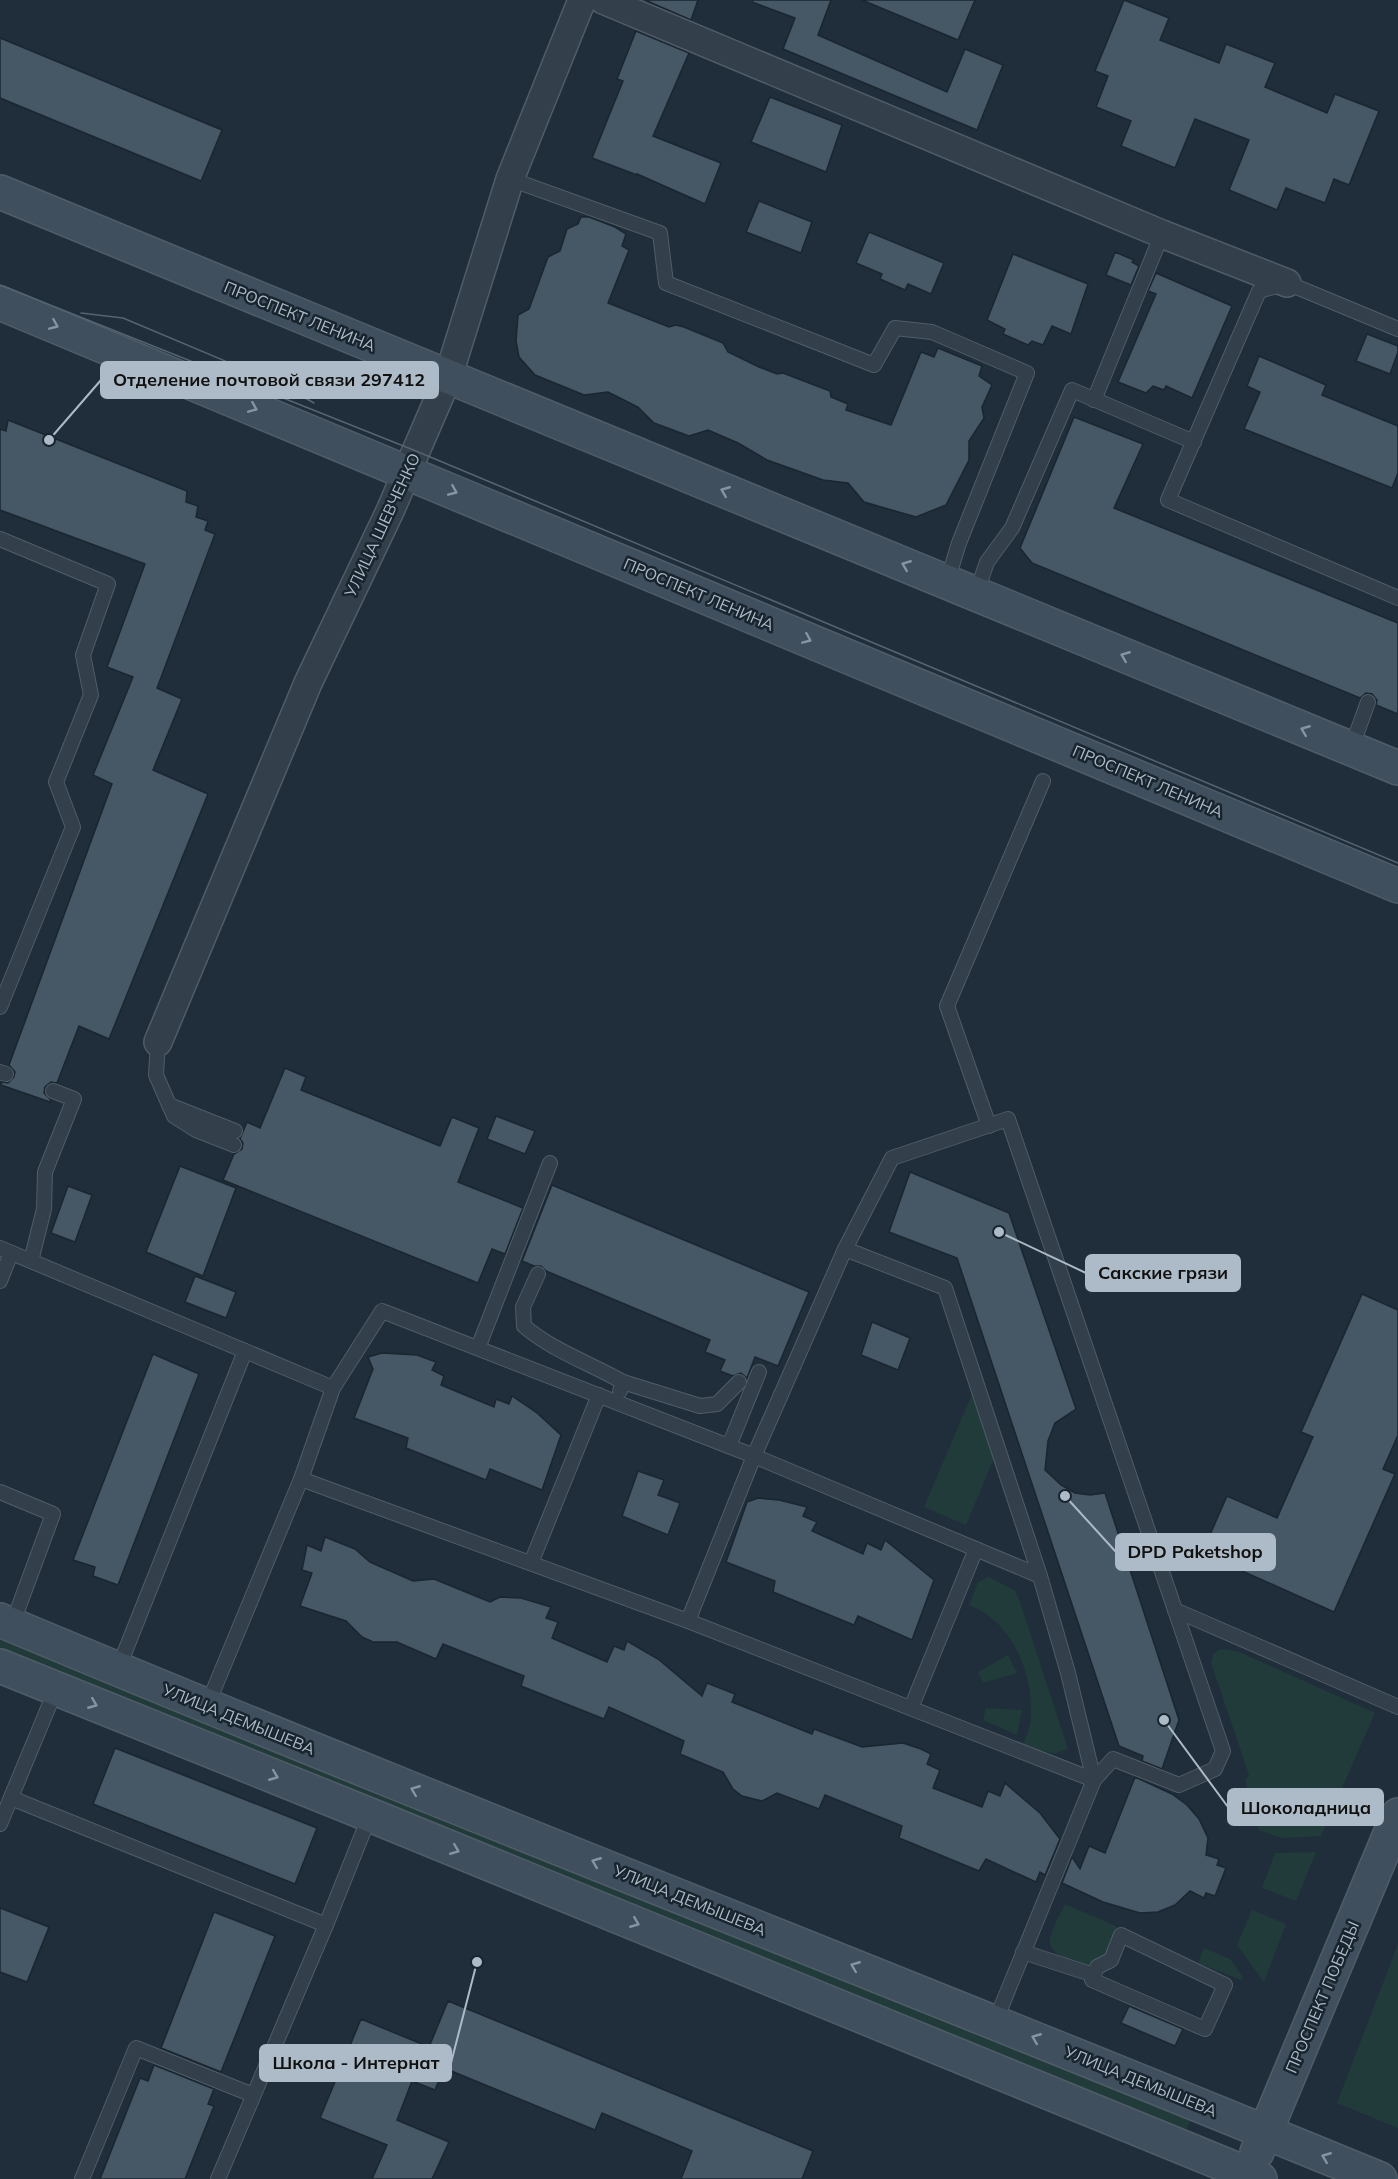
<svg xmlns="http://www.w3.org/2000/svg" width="1398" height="2179" viewBox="0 0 1398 2179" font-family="Mulish,sans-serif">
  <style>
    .green { fill: #213b3a }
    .building { fill: #465866; stroke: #1a2630; stroke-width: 1.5 }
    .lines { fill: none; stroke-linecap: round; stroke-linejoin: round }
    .lane-casing { stroke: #505d68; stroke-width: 16 }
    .street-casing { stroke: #505d68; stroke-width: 30 }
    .secondary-casing { stroke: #505d68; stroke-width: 36 }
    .lane { stroke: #333f4a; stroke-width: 14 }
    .street { stroke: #333f4a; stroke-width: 27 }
    .secondary { stroke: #404f5d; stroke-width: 33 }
    .tram { stroke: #546471; stroke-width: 1.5 }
    .oneway { stroke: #8795a2 }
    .labels { text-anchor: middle; stroke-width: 5; stroke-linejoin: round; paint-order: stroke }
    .street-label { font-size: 16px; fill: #adbac7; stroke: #18242e }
    .leader { fill: none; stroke: #adbac7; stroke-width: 2 }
    .callout-dot { fill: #adbac7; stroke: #18242e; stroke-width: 2 }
    .callout { fill: #adbac7; stroke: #adbac7; stroke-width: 2 }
    .callout-label { font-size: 18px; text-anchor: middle; font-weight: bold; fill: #111 }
  </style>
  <rect width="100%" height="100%" fill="#1f2e3a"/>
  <g class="green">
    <path d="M973 1392 994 1458 966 1525 924 1507Z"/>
    <path d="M989 1577 1014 1590 1019 1599 1068 1749 1054 1754 1023 1745C1026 1737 1030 1727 1031 1718 1033 1673 1013 1622 969 1605L978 1582Z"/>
    <path d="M0 1635 1192 2116 1186 2131 0 1651Z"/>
    <path d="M1221 1649 1237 1651 1375 1713 1321 1836 1281 1838 1259 1830 1245 1781 1249 1775 1211 1663 1213 1654Z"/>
    <path d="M1008 1655 1017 1673 983 1683 978 1672Z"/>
    <path d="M986 1708 1022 1710 1017 1735 983 1720Z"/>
    <path d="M1316 1852 1296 1901 1262 1888 1275 1853Z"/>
    <path d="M1065 1904 1116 1926 1121 1935 1097 1967C1083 1963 1049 1959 1050 1940 1050 1932 1061 1913 1065 1904Z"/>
    <path d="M1252 1910 1286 1924 1264 1982 1237 1945Z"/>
    <path d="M1398 1944V2128L1337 2103Z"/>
    <path d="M1204 1948 1230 1959 1243 1977 1241 1980 1198 1963Z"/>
  </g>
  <g class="building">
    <path d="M648 0H698L691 20 647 1Z"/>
    <path d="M753 0H831L818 35 947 92 965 49 1003 65 977 130 783 49 795 18 752 2Z"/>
    <path d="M862 0H975L958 40Z"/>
    <path d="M1124 0 1169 18 1160 40 1219 63 1226 44 1275 63 1265 87 1327 113 1335 94 1379 111 1349 185 1334 179 1325 203 1286 188 1277 210 1229 190 1249 140 1195 119 1175 168 1121 146 1131 121 1096 107 1108 76 1095 71Z"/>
    <path d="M636 31 689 53 653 136 721 163 705 204 637 174V175L592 158 623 81 617 79Z"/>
    <path d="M0 38 222 130 201 181 0 98Z"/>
    <path d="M770 97 842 125 826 172 751 142Z"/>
    <path d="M759 201 812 222 801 253 746 232Z"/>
    <path d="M581 217H589L615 227 626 234 622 246 629 250 608 303 669 327 676 325 684 327 723 343 728 352 759 367 777 374 783 373 830 391 831 397 848 404 846 410 891 425 921 352 934 357 938 348 982 366 979 376 992 385 982 407 984 418 969 441V460L946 505 916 517 864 502 848 483 823 480 767 460 738 443 708 430 689 436 654 423 638 407 608 392 584 395 535 375 519 357 516 341 518 315 529 309 548 257 560 251 567 229 578 224Z"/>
    <path d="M869 232 944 263 931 294 908 284 905 290 880 279 882 274 856 263Z"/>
    <path d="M1115 252 1134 260 1132 262 1139 266 1131 285 1106 275Z"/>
    <path d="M1013 254 1088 284 1071 334 1052 326 1043 345 1032 341 1028 345 1003 334 1005 329 987 320Z"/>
    <path d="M1156 273 1232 306 1192 398 1166 386 1164 390 1153 386 1146 393 1118 382 1156 294 1148 291Z"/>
    <path d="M1367 334 1398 346V352L1390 374 1356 361Z"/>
    <path d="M1259 356 1326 385 1322 395 1398 426V473L1392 488 1244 429 1260 392 1247 386Z"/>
    <path d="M1074 417 1143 444 1114 508 1398 623V714L1376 705 1377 700 1372 694 1366 693 1360 698 1032 563 1020 548Z"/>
    <path d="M8 420 187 491 186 502 198 506 196 517 208 521 205 530 215 534 157 688 182 699 153 770 208 794 109 1039 79 1026 57 1083 51 1082 45 1087 44 1093 51 1100 50 1102 1 1085 2 1082 8 1083 14 1077 15 1072 9 1065 112 784 93 775 133 677 107 667 145 564 0 510V429L6 431Z"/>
    <path d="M285 1068 306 1077 301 1090 440 1146 452 1117 479 1128 458 1182 523 1208 505 1254 492 1249 478 1283 223 1180 234 1154 242 1149 243 1143 240 1139 247 1122 260 1128Z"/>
    <path d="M496 1116 535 1131 525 1154 487 1139Z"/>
    <path d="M180 1166 236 1188 203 1276 146 1252Z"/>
    <path d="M910 1172 1009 1213 1076 1409 1055 1423 1048 1441 1045 1470 1061 1485 1075 1493 1090 1495 1105 1493 1179 1720 1162 1769 1142 1761 1143 1756 1119 1746 957 1258 889 1232Z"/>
    <path d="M552 1185 809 1292 778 1366 755 1357 747 1378 741 1373 733 1376 720 1371 725 1360 705 1352 710 1340 546 1271 541 1266H534L522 1261Z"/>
    <path d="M68 1186 92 1195 75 1242 51 1233Z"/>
    <path d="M195 1276 236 1292 226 1318 185 1302Z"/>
    <path d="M1362 1294 1398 1310V1435L1383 1469 1395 1474 1334 1612 1202 1553 1227 1496 1277 1518 1313 1437 1301 1432Z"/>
    <path d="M872 1322 910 1338 898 1370 861 1355Z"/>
    <path d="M382 1353 417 1355 436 1362 432 1370 444 1376 441 1385 494 1407 496 1399 509 1404 512 1396 537 1413 561 1435 542 1490 490 1469 486 1480 406 1448 408 1438 354 1418 373 1369 368 1357Z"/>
    <path d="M153 1354 199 1374 118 1585 93 1576 95 1567 73 1560Z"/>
    <path d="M638 1471 664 1480 658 1495 680 1503 668 1535 622 1516Z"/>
    <path d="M758 1498 779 1500 807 1507 803 1516 817 1522 812 1531 863 1554 867 1543 881 1550 885 1540 934 1580 912 1640 858 1616 854 1625 773 1592 775 1581 726 1562 747 1502Z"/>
    <path d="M325 1537 355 1549 370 1562 413 1581 434 1579 490 1602 500 1597 521 1598 551 1607 546 1618 558 1622 552 1638 607 1662 614 1646 624 1650 627 1641 658 1659 702 1696 707 1683 735 1694 732 1702 812 1734 814 1729 862 1747 903 1743 921 1749 931 1754 927 1764 940 1770 933 1788 982 1807 988 1791 1000 1796 1005 1783 1040 1813 1060 1839 1045 1875 1040 1872 1036 1882 986 1859 979 1871 899 1838 902 1826 825 1795 819 1809 777 1793 762 1801 742 1796 733 1789 723 1772 680 1754 684 1741 609 1707 604 1719 521 1686 524 1676 443 1644 436 1659 397 1642H373L362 1637 346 1621 300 1606 312 1573 302 1570 307 1545 321 1551Z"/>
    <path d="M115 1748 317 1828 295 1884 93 1804Z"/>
    <path d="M1135 1777 1172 1794 1187 1805 1199 1819 1208 1838 1206 1855 1219 1859 1217 1865 1226 1868 1215 1896 1206 1893 1204 1898 1190 1891 1175 1905 1158 1912 1140 1913 1103 1902 1062 1883 1072 1857 1080 1869 1089 1846 1105 1853Z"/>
    <path d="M0 1908 49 1927 27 1982 0 1972Z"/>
    <path d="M214 1912 275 1936 221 2072 161 2048Z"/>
    <path d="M448 2001 813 2151 802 2179H681L692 2151 602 2113 595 2130 444 2068 435 2090 412 2081 397 2120 449 2142 432 2179H372L387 2145 320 2118 361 2019 429 2047Z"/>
    <path d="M1129 2006 1183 2029 1175 2046 1121 2023Z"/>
    <path d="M154 2065 214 2089 208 2104 214 2106 185 2179H100L140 2078 148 2081Z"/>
  </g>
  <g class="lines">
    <g class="lane-casing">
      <g id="lane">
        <path d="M510 179 660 233 666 283 874 365 895 328 932 332 1027 373 959 543 947 582"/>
        <path d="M1398 329 1287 283 1259 291 1168 500 1398 598"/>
        <path d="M1094 400 1162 234"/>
        <path d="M0 539 108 584 83 655 91 695 56 782 73 827 0 1007"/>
        <path d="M976 594 987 562 1012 528 1072 390 1194 442"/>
        <path d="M1351 749 1368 702"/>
        <path d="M158 1042 156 1075 174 1116 196 1130 234 1145"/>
        <path d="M0 1072 6 1074"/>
        <path d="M169 1105 235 1131"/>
        <path d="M989 1126 947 1006 1043 781"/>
        <path d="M0 1248 333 1388"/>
        <path d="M845 1249 945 1288 1040 1576 1068 1673 1094 1780 995 2022"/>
        <path d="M31 1261 44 1209 45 1172 74 1099 53 1091"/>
        <path d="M538 1274 523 1307 524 1326C553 1351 590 1363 623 1382"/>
        <path d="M0 1281 11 1253"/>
        <path d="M478 1348 550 1163"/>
        <path d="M620 1391 623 1382 700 1406 717 1404 739 1382"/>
        <path d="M729 1446 759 1372"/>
        <path d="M301 1479 688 1621 1094 1780 1113 1759 1179 1785 1215 1769 1223 1751 1008 1119 892 1158 845 1249 754 1456 688 1621"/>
        <path d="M0 1492 53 1514 12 1625"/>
        <path d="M531 1563 599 1395"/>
        <path d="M1175 1610 1398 1707"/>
        <path d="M118 1669 245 1351"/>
        <path d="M207 1706 301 1479 333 1388 382 1311 754 1456 1040 1576"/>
        <path d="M911 1708 976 1549"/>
        <path d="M11 1798 326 1925"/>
        <path d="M0 1824 56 1689"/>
        <path d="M1121 1935 1225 1985 1205 2029 1092 1980 1097 1967 1111 1960Z"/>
        <path d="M1023 1952 1094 1975"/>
        <path d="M82 2179 136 2048 253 2095"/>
        <path d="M218 2179 326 1925 370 1815"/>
      </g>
    </g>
    <g class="street-casing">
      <g id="street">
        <path d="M603 0 1162 234 1287 283"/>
        <path d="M158 1042 308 683 390 511 448 377 510 179 582 0"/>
      </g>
    </g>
    <g class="secondary-casing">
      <g id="secondary">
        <path d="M0 192 1398 768"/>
        <path d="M0 303 1398 886"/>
        <path d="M0 1620C458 1812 921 1990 1380 2179"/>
        <path d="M0 1666 370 1815 1260 2179"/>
        <path d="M1257 2152 1398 1815"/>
      </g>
    </g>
    <use href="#lane" class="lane"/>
    <use href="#street" class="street"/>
    <use href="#secondary" class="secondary"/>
    <g class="tram">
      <path d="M0 285 416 451 1398 863"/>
      <path d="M81 313 123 318 282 385 314 403"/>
    </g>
  </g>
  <defs><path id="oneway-chevron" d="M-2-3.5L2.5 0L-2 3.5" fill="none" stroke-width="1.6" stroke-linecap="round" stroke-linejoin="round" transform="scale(1.5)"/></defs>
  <g class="oneway">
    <use href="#oneway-chevron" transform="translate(54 325) rotate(23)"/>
    <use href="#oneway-chevron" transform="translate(253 408) rotate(23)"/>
    <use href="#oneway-chevron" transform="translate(453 491) rotate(23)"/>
    <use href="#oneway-chevron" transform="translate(725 491) rotate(-158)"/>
    <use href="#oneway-chevron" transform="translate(906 565) rotate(-158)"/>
    <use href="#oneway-chevron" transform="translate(807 639) rotate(23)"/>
    <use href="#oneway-chevron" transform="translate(1125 656) rotate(-158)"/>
    <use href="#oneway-chevron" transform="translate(1305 730) rotate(-158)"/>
    <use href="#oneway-chevron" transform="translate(93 1704) rotate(22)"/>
    <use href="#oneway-chevron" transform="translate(274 1776) rotate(22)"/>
    <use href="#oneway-chevron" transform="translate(415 1790) rotate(-158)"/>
    <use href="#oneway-chevron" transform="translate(455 1850) rotate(22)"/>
    <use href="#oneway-chevron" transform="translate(596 1862) rotate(-158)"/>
    <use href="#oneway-chevron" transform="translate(635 1923) rotate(22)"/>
    <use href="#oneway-chevron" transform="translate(855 1966) rotate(-158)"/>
    <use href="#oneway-chevron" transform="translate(1036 2038) rotate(-158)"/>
    <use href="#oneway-chevron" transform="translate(1326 2157) rotate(-158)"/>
  </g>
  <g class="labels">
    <g class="street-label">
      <text transform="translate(300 316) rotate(22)" y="6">ПРОСПЕКТ ЛЕНИНА</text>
      <text transform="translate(382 525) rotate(-65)" y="6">УЛИЦА ШЕВЧЕНКО</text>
      <text transform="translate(699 594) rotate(23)" y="6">ПРОСПЕКТ ЛЕНИНА</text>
      <text transform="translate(1148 781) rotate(23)" y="6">ПРОСПЕКТ ЛЕНИНА</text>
      <text transform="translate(239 1719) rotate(22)" y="6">УЛИЦА ДЕМЫШЕВА</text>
      <text transform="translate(690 1900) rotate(22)" y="6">УЛИЦА ДЕМЫШЕВА</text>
      <text transform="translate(1322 1997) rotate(-67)" y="6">ПРОСПЕКТ ПОБЕДЫ</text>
      <text transform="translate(1141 2081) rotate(22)" y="6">УЛИЦА ДЕМЫШЕВА</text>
    </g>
  </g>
  <path class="leader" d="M49 440L101 380M999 1232L1086 1273M1065 1496L1116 1552M1164 1720L1228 1807M477 1962L451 2063"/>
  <g class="callout-dot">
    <circle cx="49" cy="440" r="6"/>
    <circle cx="999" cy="1232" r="6"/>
    <circle cx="1065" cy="1496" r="6"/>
    <circle cx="1164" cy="1720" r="6"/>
    <circle cx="477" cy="1962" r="6"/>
  </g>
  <g class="callout">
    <rect x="101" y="362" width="337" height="36" rx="6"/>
    <rect x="1086" y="1255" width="154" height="36" rx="6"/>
    <rect x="1116" y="1534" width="159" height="36" rx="6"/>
    <rect x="1228" y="1789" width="155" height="36" rx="6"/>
    <rect x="260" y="2045" width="191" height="36" rx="6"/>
  </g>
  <g class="callout-label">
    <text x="269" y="386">Отделение почтовой связи 297412</text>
    <text x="1163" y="1279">Сакские грязи</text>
    <text x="1195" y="1558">DPD Paketshop</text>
    <text x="1306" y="1814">Шоколадница</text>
    <text x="356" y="2069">Школа - Интернат</text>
  </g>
</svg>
